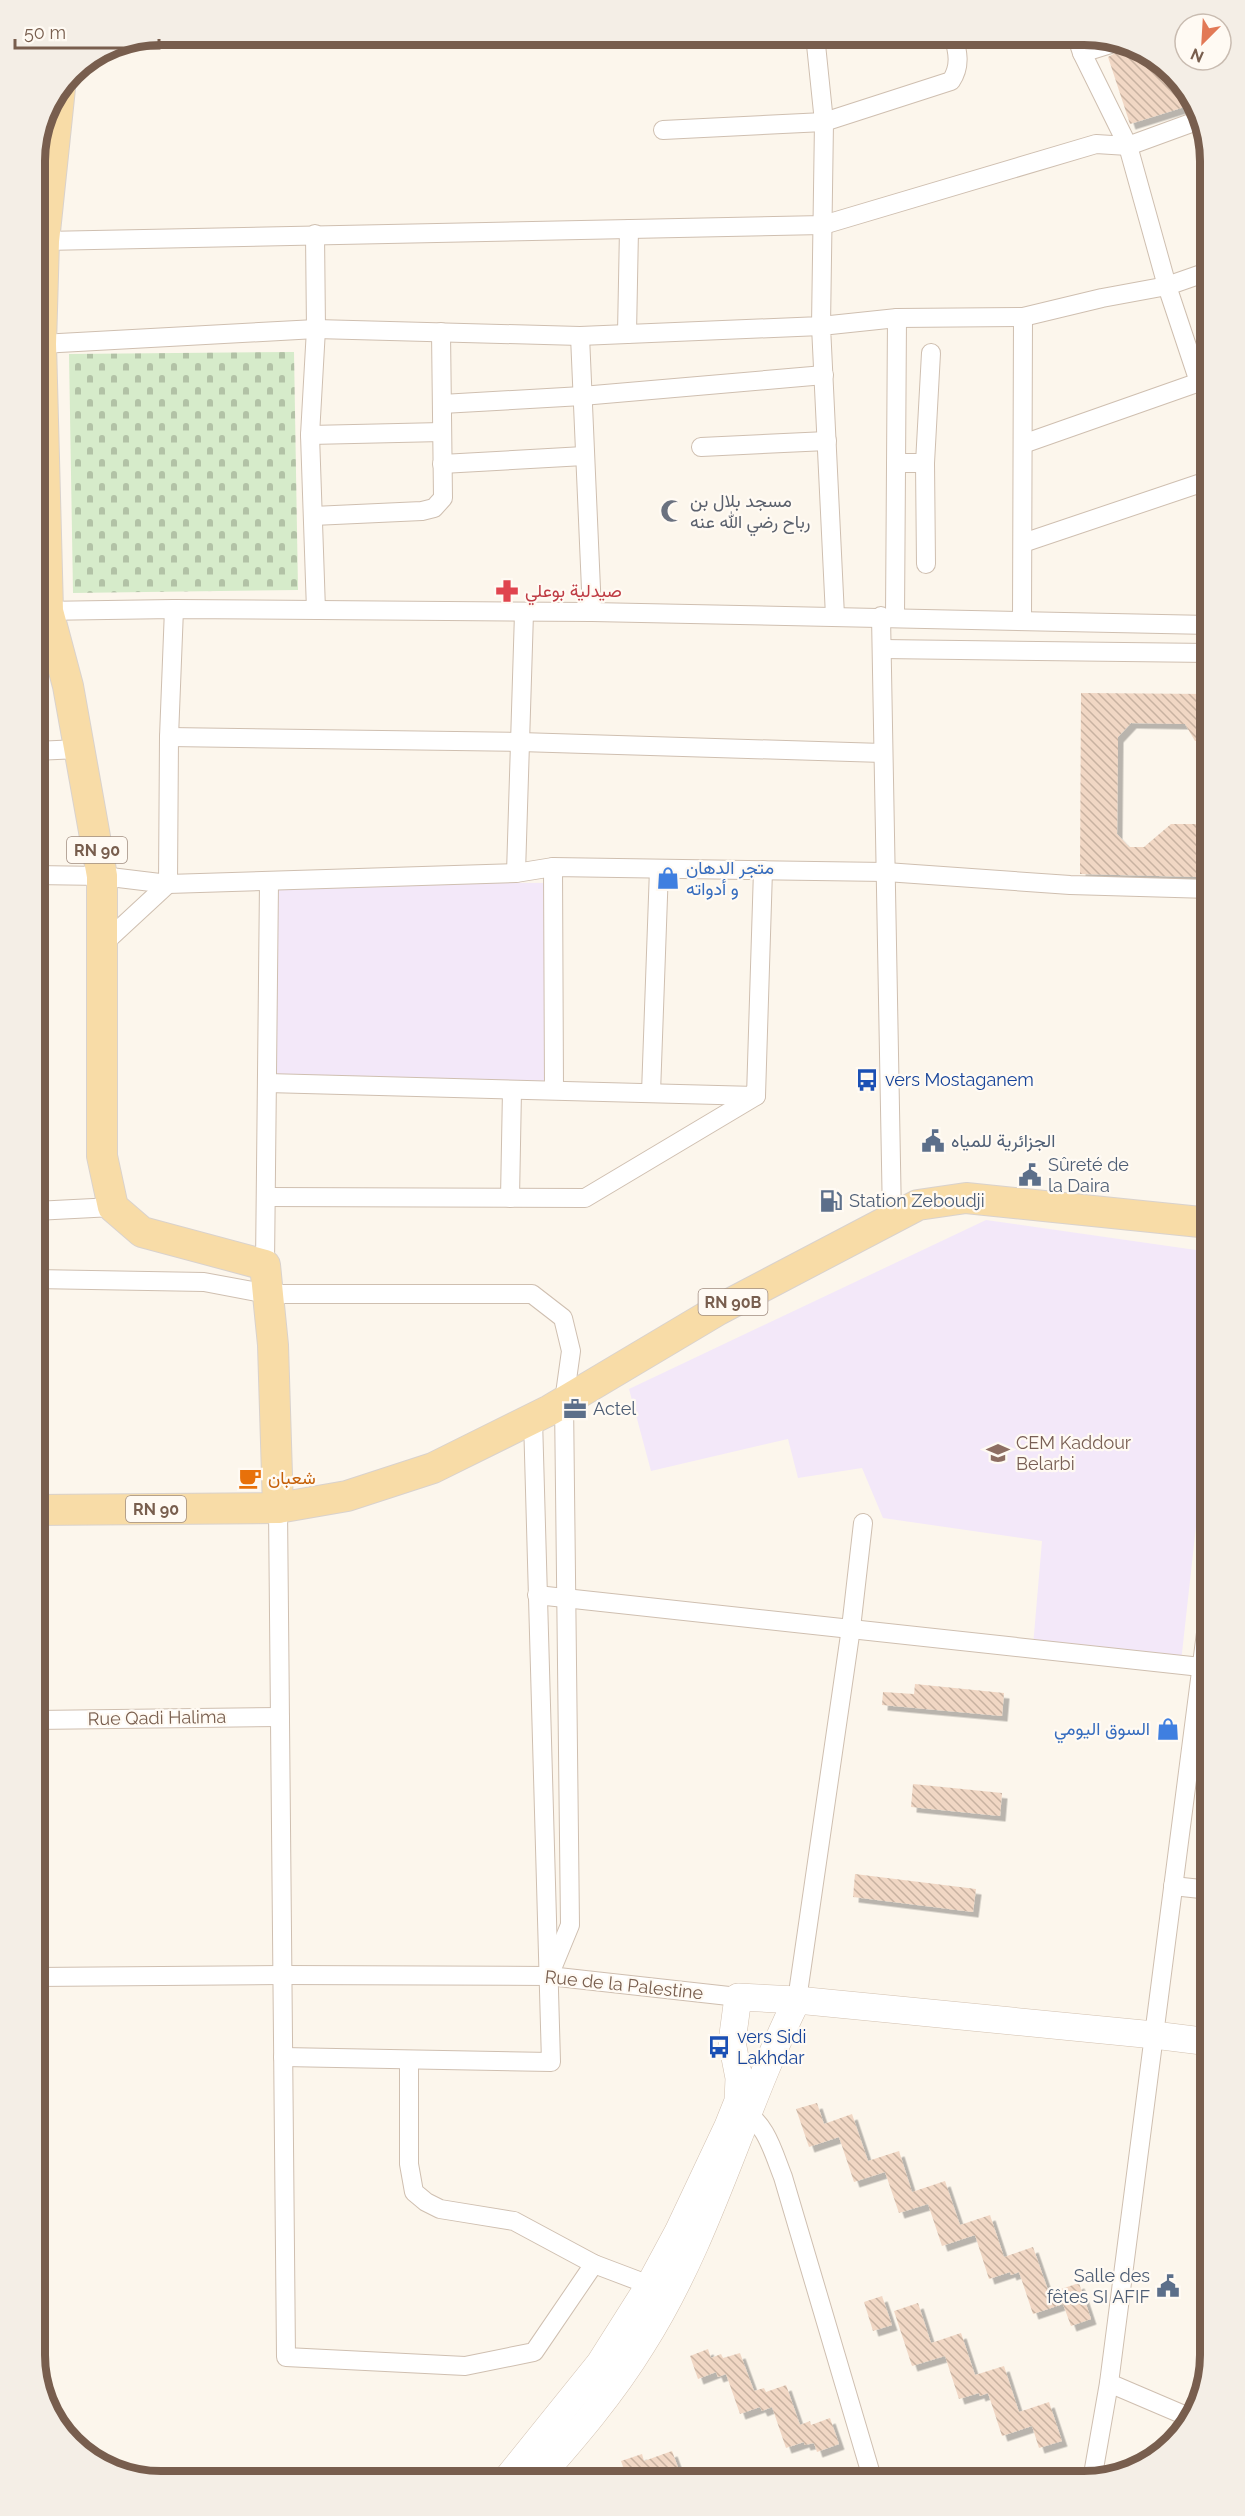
<svg xmlns="http://www.w3.org/2000/svg" width="1245" height="2516" viewBox="0 0 1245 2516" font-family="Raleway,Vazirmatn,sans-serif">
  <style>
    .education { fill: #f3e8f9 }
    .cemetery { fill: url(#cemetery-stones) }
    .building { fill: url(#building-back-hatch); filter: url(#shadow) }
    .lines { fill: none; stroke-linecap: round; stroke-linejoin: round }
    .minor-casing { stroke: #cfbfb0; stroke-width: 20 }
    .secondary-casing { stroke: #d2c0af; stroke-width: 28 }
    .primary-casing { stroke: #d9d2cd; stroke-width: 32 }
    .minor { stroke: #fff; stroke-width: 18 }
    .secondary { stroke: #fff; stroke-width: 27 }
    .primary { stroke: #f8dca7; stroke-width: 30 }
    .labels { text-anchor: middle; stroke-width: 4.5; stroke-linejoin: round; paint-order: stroke }
    .shield { fill: #fffaf3; stroke: #a08d80; stroke-width: 1.5 }
    .shield-label { font-size: 16px; font-weight: bold; fill: #785e4e }
    .worship-label { font-size: 18px; fill: #5b616d; stroke: #fffaf3; text-anchor: start }
    .health-label { font-size: 18px; fill: #be3a42; stroke: #fffaf3; text-anchor: start }
    .shop-label { font-size: 18px; fill: #366cbe; stroke: #fffaf3; text-anchor: start }
    .transit-label { font-size: 18px; fill: #164399; stroke: #fffaf3; text-anchor: start }
    .service-label { font-size: 18px; fill: #4e5e75; stroke: #fffaf3; text-anchor: start }
    .education-label { font-size: 18px; fill: #785e54; stroke: #fffaf3; text-anchor: start }
    .food-label { font-size: 18px; fill: #c56008; stroke: #fffaf3; text-anchor: start }
    .street-label { font-size: 18px; fill: #785e4e; stroke: #fffaf3 }
    .rim { fill: none; stroke: #785e4e; stroke-width: 8 }
  </style>
  <defs>
    <pattern id="cemetery-stones" width="16" height="16" patternUnits="userSpaceOnUse" patternTransform="scale(1.5)"><rect width="16" height="16" fill="#d6ebca"/><path d="M2 7V4a2 2 0 0 1 4 0v3zM10 15v-3a2 2 0 0 1 4 0v3z" fill="#b2c2a6"/></pattern>
    <pattern id="building-back-hatch" width="6" height="6" patternUnits="userSpaceOnUse" patternTransform="scale(1.5)"><rect width="6" height="6" fill="#f1d7c4"/><path d="M-1 5l2 2M0 0l6 6M5-1l2 2" fill="none" stroke="#c8b2a1"/></pattern>
    <filter id="shadow"><feDropShadow dx="5.5" dy="5.5" stdDeviation="0" flood-color="#0004"/></filter>
  </defs>
  <rect width="100%" height="100%" fill="#fcf6ec"/>
  <g class="education">
    <path d="M279 881 553 883 554 1090 267 1083Z"/>
    <path d="M986 1220 1210 1252V1400L1181 1662 1033 1646 1042 1541 883 1518 862 1468 798 1478 788 1439 651 1471 629 1389Z"/>
  </g>
  <path class="cemetery" d="M294 352 298 590 73 593 69 354Z"/>
  <g class="building">
    <path d="M1126 47 1161 60 1194 104 1130 124 1108 57Z"/>
    <path d="M1081 693 1210 694V741H1195L1185 724 1131 723 1118 737 1117 834 1129 847H1144L1171 824H1198V877L1080 874Z"/>
    <path d="M915 1684 1004 1693 1002 1716 882 1705 883 1692 914 1694Z"/>
    <path d="M913 1784 1002 1793 1000 1816 911 1807Z"/>
    <path d="M855 1874 976 1889 973 1912 853 1897Z"/>
    <path d="M817 2103 824 2124 852 2114 868 2161 899 2151 912 2192 945 2181 960 2225 990 2215 1004 2257 1033 2247 1049 2293 1079 2283 1091 2319 1071 2326 1063 2304 1033 2314 1019 2272 1011 2275 1010 2272 989 2279 975 2235 942 2246 928 2204 899 2213 885 2172 854 2182 839 2137 809 2147 796 2109Z"/>
    <path d="M882 2296 892 2325 873 2331 864 2302Z"/>
    <path d="M918 2303 931 2343 961 2333 975 2375 1004 2366 1019 2412 1049 2402 1062 2441 1039 2448 1032 2426 1002 2436 988 2393 980 2396 979 2393 959 2399 945 2356 912 2366 894 2311Z"/>
    <path d="M708 2349 711 2358 721 2354 723 2358 740 2353 754 2391 764 2388 766 2392 786 2385 800 2425 810 2421 811 2425 830 2418 839 2444 817 2452 814 2443 805 2445 804 2442 786 2448 772 2407 762 2411 760 2407 740 2414 726 2374 718 2377 716 2372 698 2379 690 2356Z"/>
    <path d="M672 2451 683 2481H661L659 2475 641 2481H628L621 2461 642 2454 644 2461Z"/>
  </g>
  <g class="lines">
    <g class="minor-casing">
      <g id="minor">
        <path d="M1076 35 1082 53 1128 146 1167 286 1199 382"/>
        <path d="M1082 53 1114 43"/>
        <path d="M663 130 824 122 951 81C961 66 958 52 953 35"/>
        <path d="M315 234 316 329 310 435 316 610"/>
        <path d="M44 241 823 225 1096 144 1128 146 1202 119"/>
        <path d="M627 334 629 229"/>
        <path d="M580 336 592 612"/>
        <path d="M41 344 316 329 580 336 821 326 824 122 815 35"/>
        <path d="M442 404 582 396 824 375"/>
        <path d="M310 435 442 432"/>
        <path d="M1023 444 1208 379"/>
        <path d="M701 447 827 441"/>
        <path d="M896 463H925L926 564"/>
        <path d="M925 463 931 353"/>
        <path d="M442 464 584 456"/>
        <path d="M313 516 422 511 434 508 443 498 441 332"/>
        <path d="M1023 543 1210 480"/>
        <path d="M40 611 174 609 592 612 1210 625"/>
        <path d="M835 616 821 326 897 318 1023 317 1102 298 1167 286 1210 271"/>
        <path d="M881 616 892 1218"/>
        <path d="M895 617 897 318"/>
        <path d="M1022 620 1023 317"/>
        <path d="M882 649 1210 653"/>
        <path d="M169 737 520 742 883 753"/>
        <path d="M35 751 79 749"/>
        <path d="M553 867 554 1090"/>
        <path d="M516 873 524 613"/>
        <path d="M35 875 102 876 168 884 516 873 553 867 886 872 1070 885 1210 889"/>
        <path d="M101 946 168 884 169 737 174 609"/>
        <path d="M267 1083 756 1096 763 870"/>
        <path d="M651 1093 659 869"/>
        <path d="M266 1197 585 1198 756 1096"/>
        <path d="M510 1198 512 1090"/>
        <path d="M35 1211 113 1207"/>
        <path d="M265 1265 269 882"/>
        <path d="M35 1279 204 1282 268 1294H532L563 1318 571 1351 564 1401 570 1925 549 1976"/>
        <path d="M278 1508 286 2357 465 2366 534 2352 594 2264"/>
        <path d="M537 1595 1210 1668"/>
        <path d="M35 1720 280 1717"/>
        <path d="M1173 1886 1210 1890"/>
        <path d="M35 1977 282 1975 549 1976 738 1997"/>
        <path d="M797 2000 851 1628 863 1523"/>
        <path d="M283 2057 551 2062 533 1419"/>
        <path d="M409 2060V2164L414 2192 426 2202 440 2209 514 2221 594 2264 660 2289"/>
        <path d="M740 2109C766 2122 773 2152 783 2177L873 2481"/>
        <path d="M1109 2383 1191 2418"/>
        <path d="M1092 2480 1109 2383 1210 1602"/>
      </g>
    </g>
    <g class="secondary-casing">
      <g id="secondary">
        <path d="M505 2481 600 2363 650 2284 678 2232 728 2126 738 2101 739 2078 732 2042 738 1997 797 2000 1154 2035 1210 2042"/>
        <path d="M536 2481C574 2438 612 2394 642 2345 710 2238 741 2113 797 2000"/>
      </g>
    </g>
    <g class="primary-casing">
      <g id="primary">
        <path d="M60 88 44 241 41 344 48 611 68 686 102 876V1156L113 1207 142 1232 265 1265 273 1345 278 1508"/>
        <path d="M35 1510 278 1508 347 1496 433 1468 550 1410 718 1310 918 1205 966 1198 1210 1223"/>
      </g>
    </g>
    <use href="#minor" class="minor"/>
    <use href="#secondary" class="secondary"/>
    <use href="#primary" class="primary"/>
  </g>
  <defs>
    <g id="mosque-bare" transform="scale(1.8)"><path d="M3.5-4.9A6 6 0 1 0 3.5 4.9A5 5 0 1 1 3.5-4.9Z" fill="#6b7280" stroke="#fffaf3" stroke-width="2.5" paint-order="stroke"/></g>
    <g id="pharmacy-bare" transform="scale(1.8)"><path d="M-2-6h4v4h4v4h-4v4h-4v-4h-4v-4h4Z" fill="#e0444e" stroke="#fffaf3" stroke-width="2.5" paint-order="stroke"/></g>
    <g id="shop-bare" transform="scale(1.8)"><path d="M-5-2.5h2.3a2.7 3.5 0 0 1 5.4 0H5L5.5 6h-11ZM-1.5-2.5h3a1.5 2.3 0 0 0-3 0Z" fill="#3f7fe0" stroke="#fffaf3" stroke-width="2.5" paint-order="stroke"/></g>
    <g id="bus-bare" transform="scale(1.8)"><path d="M-5-6H5V4H4V6H2V4H-2V6H-4V4H-5ZM-3.5-4V0h7V-4ZM-3.5 1.2v1.5H-2V1.2ZM2 1.2v1.5H3.5V1.2Z" fill="#1a4fb4" stroke="#fffaf3" stroke-width="2.5" paint-order="stroke"/></g>
    <g id="civic-bare" transform="scale(1.8)"><path d="M-.6-6.5H3V-4.5H.6V-3L4-1V1h2V6H-6V1h2V-1L-.6-3ZM-1.2 2.5V6h2.4V2.5Z" fill="#5c6f8a" stroke="#fffaf3" stroke-width="2.5" paint-order="stroke"/></g>
    <g id="fuel-bare" transform="scale(1.8)"><path d="M-5.5-6h7V0h2V4h1.3V-2.5L3-4.5l.8-.8L6-3V5H2.5V1h-1V6h-7ZM-4.2-4.7v3.2H.2V-4.7Z" fill="#5c6f8a" stroke="#fffaf3" stroke-width="2.5" paint-order="stroke"/></g>
    <g id="office-bare" transform="scale(1.8)"><path d="M-6-3h4V-5.5h4V-3h4V5H-6ZM-1-4.5V-3h2v-1.5ZM-6 0V1H6V0Z" fill="#5c6f8a" stroke="#fffaf3" stroke-width="2.5" paint-order="stroke"/></g>
    <g id="school-bare" transform="scale(1.8)"><path d="M0-5L7-2L0 1L-7-2ZM-4 1L0 2.5L4 1V4Q0 6-4 4Z" fill="#8d6e63" stroke="#fffaf3" stroke-width="2.5" paint-order="stroke"/></g>
    <g id="cafe-bare" transform="scale(1.8)"><path d="M-5.5-4.5H6V0H3Q3 3.5 0 3.5H-2.5Q-5.5 3.5-5.5 0ZM3-3.2v2h1.7v-2ZM-6 4.5H4V6H-6Z" fill="#e8710a" stroke="#fffaf3" stroke-width="2.5" paint-order="stroke"/></g>
  </defs>
  <g fill-rule="evenodd">
    <use href="#mosque-bare" x="672" y="511"/>
    <use href="#pharmacy-bare" x="507" y="591"/>
    <use href="#shop-bare" x="668" y="878"/>
    <use href="#bus-bare" x="867" y="1080"/>
    <use href="#civic-bare" x="933" y="1141"/>
    <use href="#civic-bare" x="1030" y="1175"/>
    <use href="#fuel-bare" x="831" y="1201"/>
    <use href="#office-bare" x="575" y="1409"/>
    <use href="#school-bare" x="998" y="1453"/>
    <use href="#cafe-bare" x="250" y="1478"/>
    <use href="#shop-bare" x="1168" y="1729"/>
    <use href="#bus-bare" x="719" y="2047"/>
    <use href="#civic-bare" x="1168" y="2286"/>
  </g>
  <g class="labels">
    <g class="shield">
      <rect x="67" y="837" width="60" height="26" rx="4.5"/>
      <rect x="698.5" y="1289" width="69" height="26" rx="4.5"/>
      <rect x="126" y="1496" width="60" height="26" rx="4.5"/>
    </g>
    <g class="shield-label">
      <text x="97" y="856">RN 90</text>
      <text x="733" y="1308">RN 90B</text>
      <text x="156" y="1515">RN 90</text>
    </g>
    <g class="worship-label">
      <text x="690" y="507">مسجد بلال بن<tspan x="690" dy="21">رباح رضي الله عنه</tspan></text>
    </g>
    <g class="health-label">
      <text x="525" y="597">صيدلية بوعلي</text>
    </g>
    <g class="shop-label">
      <text x="686" y="874">متجر الدهان<tspan x="686" dy="21">و أدواته</tspan></text>
      <text x="1150" y="1735" text-anchor="end">السوق اليومي</text>
    </g>
    <g class="transit-label">
      <text x="885" y="1086">vers Mostaganem</text>
      <text x="737" y="2043">vers Sidi<tspan x="737" dy="21">Lakhdar</tspan></text>
    </g>
    <g class="service-label">
      <text x="951" y="1147">الجزائرية للمياه</text>
      <text x="1048" y="1171">Sûreté de<tspan x="1048" dy="21">la Daira</tspan></text>
      <text x="849" y="1207">Station Zeboudji</text>
      <text x="593" y="1415">Actel</text>
      <text x="1150" y="2282" text-anchor="end">Salle des<tspan x="1150" dy="21">fêtes SI AFIF</tspan></text>
    </g>
    <g class="education-label">
      <text x="1016" y="1449">CEM Kaddour<tspan x="1016" dy="21">Belarbi</tspan></text>
    </g>
    <g class="food-label">
      <text x="268" y="1484">شعبان</text>
    </g>
    <g class="street-label">
      <text transform="translate(157 1718) rotate(-1)" y="6">Rue Qadi Halima</text>
      <text transform="translate(624 1985) rotate(6)" y="6">Rue de la Palestine</text>
    </g>
  </g>
  <path d="M0 0H1245V2516H0ZM161 45H1084A116 116 0 0 1 1200 161V2355A116 116 0 0 1 1084 2471H161A116 116 0 0 1 45 2355V161A116 116 0 0 1 161 45Z" fill="#f4eee6" fill-rule="evenodd"/>
  <path class="rim" d="M161 45H1084A116 116 0 0 1 1200 161V2355A116 116 0 0 1 1084 2471H161A116 116 0 0 1 45 2355V161A116 116 0 0 1 161 45Z"/>
  <g transform="translate(1203 42) rotate(204)"><circle r="28" fill="#fffaf3" stroke="#c9bcb1" stroke-width="1.5"/>
  <path d="M0-4.5L10 22L0 15L-10 22Z" fill="#e27956"/>
  <text y="-9" font-size="16" font-weight="bold" text-anchor="middle" fill="#785e4e">N</text>
  </g>
  <path d="M15 39v9h144v-9" fill="none" stroke="#785e4e" stroke-width="3"/>
  <text x="24" y="39" font-size="18" fill="#785e4e" stroke="#fffaf3" stroke-width="4.5" paint-order="stroke">50 m</text>
</svg>
